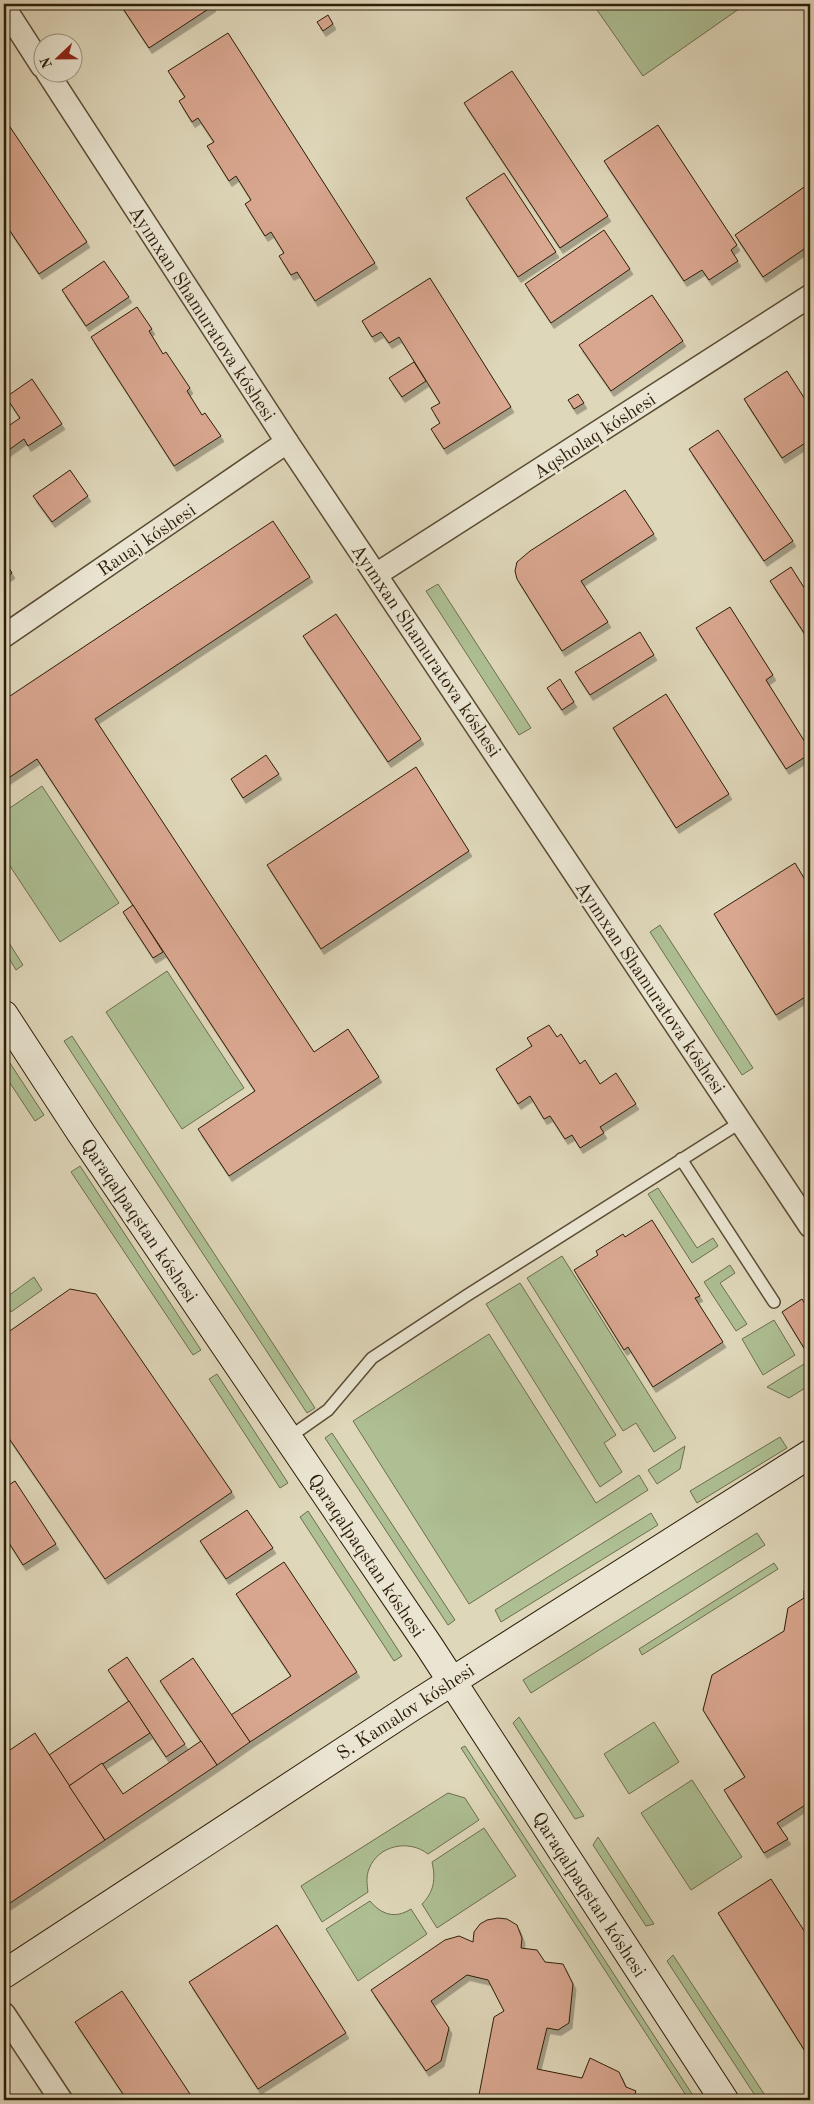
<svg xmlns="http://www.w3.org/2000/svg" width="814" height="2104" viewBox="0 0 814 2104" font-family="'Old Standard TT',serif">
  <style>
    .green { fill: #adbf93; stroke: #6d6e4e }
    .building { fill: #d9a68f; stroke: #2d1e08; filter: url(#shadow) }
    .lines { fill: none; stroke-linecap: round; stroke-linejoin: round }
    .lane-casing { stroke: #5a4c34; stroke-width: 14 }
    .street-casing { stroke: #5a4c34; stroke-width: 25 }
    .secondary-casing { stroke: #2d1e08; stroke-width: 30 }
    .lane { stroke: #eae5d2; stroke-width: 11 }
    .street { stroke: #eae5d2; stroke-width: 22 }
    .secondary { stroke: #eae5d2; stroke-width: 28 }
    .labels { text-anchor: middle; stroke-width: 5; stroke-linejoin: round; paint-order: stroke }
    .street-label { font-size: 19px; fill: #2d1e08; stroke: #eae5d2 }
  </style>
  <defs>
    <filter id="shadow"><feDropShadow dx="3" dy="5.5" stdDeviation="0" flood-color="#0004"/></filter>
  </defs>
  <rect width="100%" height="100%" fill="#dfd7ba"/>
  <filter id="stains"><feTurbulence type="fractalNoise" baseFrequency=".004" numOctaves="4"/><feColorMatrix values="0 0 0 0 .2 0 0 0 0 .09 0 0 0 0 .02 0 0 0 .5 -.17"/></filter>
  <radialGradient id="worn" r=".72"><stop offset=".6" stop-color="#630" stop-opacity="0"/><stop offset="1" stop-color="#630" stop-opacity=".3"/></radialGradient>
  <g class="green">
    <path d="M600 4H746L643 76 595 7Z"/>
    <path d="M438 584 531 728 519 735 426 591Z"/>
    <path d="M42 786 119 903 60 942 4 857V812Z"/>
    <path d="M660 925 753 1068 742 1075 650 932Z"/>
    <path d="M4 935 23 965 16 970 4 950Z"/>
    <path d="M167 971 244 1088 182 1129 106 1012Z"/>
    <path d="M72 1036 315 1408 307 1413 64 1041Z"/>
    <path d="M4 1054 44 1115 35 1121 4 1074Z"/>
    <path d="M80 1166 201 1350 193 1355 71 1172Z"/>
    <path d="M658 1188 697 1248 713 1238 718 1246 692 1263 648 1194Z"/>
    <path d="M562 1256 676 1438 654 1452 636 1423 623 1431 527 1278Z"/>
    <path d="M730 1265 735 1273 720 1283 747 1324 736 1331 704 1282Z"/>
    <path d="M34 1277 42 1290 11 1312 4 1299Z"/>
    <path d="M520 1283 616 1435 604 1443 622 1472 600 1487 486 1304Z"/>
    <path d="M774 1320 795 1355 763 1375 742 1339Z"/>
    <path d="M489 1334 596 1503 639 1475 648 1490 469 1604 353 1421Z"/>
    <path d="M804 1364 810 1374V1385L789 1398 767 1387Z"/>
    <path d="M217 1374 288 1483 280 1488 209 1379Z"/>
    <path d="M332 1433 455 1620 448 1625 325 1438Z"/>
    <path d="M780 1437 787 1448 697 1503 690 1491Z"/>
    <path d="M685 1446 680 1469 657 1484 648 1470Z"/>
    <path d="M308 1511 402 1656 394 1661 300 1517Z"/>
    <path d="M651 1513 658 1525 501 1622 495 1610Z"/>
    <path d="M757 1533 765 1545 531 1693 523 1680Z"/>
    <path d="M774 1563 778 1569 642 1655 639 1649Z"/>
    <path d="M519 1717 584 1816 575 1819 513 1723Z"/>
    <path d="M654 1722 679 1762 629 1794 604 1754Z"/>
    <path d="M465 1746 696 2100H689L461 1748Z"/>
    <path d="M692 1780 742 1857 691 1890 641 1813Z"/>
    <path d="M448 1793 465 1798 479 1820 428 1854C409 1839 378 1845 369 1869 366 1876 367 1885 368 1892L322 1922 301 1886Z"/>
    <path d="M484 1828 516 1876 437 1928 422 1904C434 1892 436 1879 432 1862Z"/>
    <path d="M598 1837 654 1924 646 1926 593 1845Z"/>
    <path d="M370 1901C382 1915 395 1919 411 1909L427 1934 358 1981 326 1929Z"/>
    <path d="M673 1955 768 2100H758L667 1961Z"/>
  </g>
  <g class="building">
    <path d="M120 4H212L213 6 149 48Z"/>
    <path d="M328 15 333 24 323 31 317 22Z"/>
    <path d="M228 33 375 263 315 301 297 272 291 275 279 256 284 253 271 232 265 236 245 204 251 200 236 176 229 181 207 146 214 142 198 118 192 122 179 101 185 97 168 71Z"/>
    <path d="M512 71 608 216 560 248 464 103Z"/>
    <path d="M4 118 87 242 39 274 4 222Z"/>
    <path d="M658 125 737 245 731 250 738 261 709 280 702 270 684 281 604 161Z"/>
    <path d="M504 173 556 252 518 277 466 198Z"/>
    <path d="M810 183V245L763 277 735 235Z"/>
    <path d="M604 230 630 269 551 323 525 284Z"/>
    <path d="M104 261 129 297 86 326 62 290Z"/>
    <path d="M430 278 511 407 444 449 431 429 440 423 431 408 440 403 399 337 389 343 381 332 372 337 362 321Z"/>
    <path d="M652 295 683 341 611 391 579 345Z"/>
    <path d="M137 307 152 329 149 331 163 354 166 352 190 388 187 391 202 415 205 413 221 436 174 466 91 337Z"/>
    <path d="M414 362 426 381 402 397 389 378Z"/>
    <path d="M787 371 810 407V440L782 458 744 399Z"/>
    <path d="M32 379 62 424 28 446 24 439 6 452 4 449V429L20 418 6 397Z"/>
    <path d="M578 394 584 403 574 409 568 400Z"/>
    <path d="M718 430 793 541 764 561 689 449Z"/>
    <path d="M70 470 88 496 52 522 33 496Z"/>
    <path d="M625 490 654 534 581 581 608 622 562 651 517 579 515 571 517 562 530 551Z"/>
    <path d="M273 521 310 577 95 719 314 1052 348 1029 379 1077 229 1176 198 1129 255 1091 37 759 4 781V700Z"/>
    <path d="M4 560 12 573 4 579Z"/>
    <path d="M791 567 810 597V642L770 581Z"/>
    <path d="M730 607 773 675 766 680 810 750V754L786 769 696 628Z"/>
    <path d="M336 614 421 739 388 762 303 636Z"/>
    <path d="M640 632 654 655 590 695 575 672Z"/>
    <path d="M560 679 574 702 562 710 547 688Z"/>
    <path d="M666 694 729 794 676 828 613 728Z"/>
    <path d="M266 755 279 774 243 798 231 779Z"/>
    <path d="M416 767 469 851 321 949 267 865Z"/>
    <path d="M795 863 810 888V994L776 1015 714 914Z"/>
    <path d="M133 905 163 952 153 958 123 912Z"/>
    <path d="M549 1025 557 1037 561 1034 580 1064 585 1060 600 1084 616 1073 636 1104 600 1127 604 1133 580 1148 572 1135 565 1139 550 1116 544 1119 530 1096 518 1104 496 1069 532 1046 527 1038Z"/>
    <path d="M652 1220 700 1296 695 1298 723 1342 653 1387 628 1347 624 1350 574 1270 598 1255 596 1251 623 1234 625 1237Z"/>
    <path d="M70 1289 96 1294 232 1492 105 1579 4 1431V1335Z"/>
    <path d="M802 1299 810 1312V1351L807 1353 782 1312Z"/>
    <path d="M15 1481 56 1544 23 1565 4 1535V1488Z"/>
    <path d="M247 1510 273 1548 226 1579 200 1541Z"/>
    <path d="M284 1562 357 1672 250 1742 231 1715 291 1676 236 1594Z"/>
    <path d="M810 1579V1802L777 1823 788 1839 764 1853 724 1790 745 1777 703 1710 712 1675 784 1631 788 1608 804 1598V1591Z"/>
    <path d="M127 1657 185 1744 166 1757 108 1670Z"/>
    <path d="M193 1658 250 1742 217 1765 160 1681Z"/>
    <path d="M129 1701 150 1733 69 1786 49 1755Z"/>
    <path d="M35 1733 105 1840 4 1907V1754Z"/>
    <path d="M201 1741 217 1765 105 1840 69 1786 102 1763 123 1794Z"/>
    <path d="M771 1879 810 1940V2059L718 1913Z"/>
    <path d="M498 1918 507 1919 517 1925 522 1938 521 1948 537 1950 545 1962 563 1964 573 1984 569 2023 558 2030 547 2028 537 2069 582 2078 590 2058 619 2072 626 2087 636 2091 633 2100H478L494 2017 504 2011 488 1980 467 1975 431 2001 449 2028 441 2061 426 2071 371 1990 445 1940 459 1936 473 1942 474 1932 480 1924 487 1920Z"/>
    <path d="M277 1925 346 2033 258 2089 189 1982Z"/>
    <path d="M122 1991 194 2100H127L75 2022Z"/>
  </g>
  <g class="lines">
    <g class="lane-casing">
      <g id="lane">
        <path d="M681 1159 774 1302"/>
        <path d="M288 1438 328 1410 372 1358 466 1296 741 1122"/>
      </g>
    </g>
    <g class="street-casing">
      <g id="street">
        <path d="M4 7 42 66"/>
        <path d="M47 72 287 442 810 1226"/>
        <path d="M377 574 810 296"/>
        <path d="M4 636 287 442"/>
        <path d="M4 2014 61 2100"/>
      </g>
    </g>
    <g class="secondary-casing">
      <g id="secondary">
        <path d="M4 1015 81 1133 429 1646 724 2100"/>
        <path d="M4 1974 410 1708 810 1454"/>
      </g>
    </g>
    <use href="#lane" class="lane"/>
    <use href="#street" class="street"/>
    <use href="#secondary" class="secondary"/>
  </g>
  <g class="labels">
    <g class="street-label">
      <text transform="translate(203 313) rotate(57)" y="7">Ayımxan Shamuratova kóshesi</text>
      <text transform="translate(594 435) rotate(-33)" y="7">Aqsholaq kóshesi</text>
      <text transform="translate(146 539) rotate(-34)" y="7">Rauaj kóshesi</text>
      <text transform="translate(427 650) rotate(56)" y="7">Ayımxan Shamuratova kóshesi</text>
      <text transform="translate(651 987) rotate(56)" y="7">Ayımxan Shamuratova kóshesi</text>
      <text transform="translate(140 1220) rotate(56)" y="7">Qaraqalpaqstan kóshesi</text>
      <text transform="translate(367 1555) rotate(56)" y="7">Qaraqalpaqstan kóshesi</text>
      <text transform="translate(405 1711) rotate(-33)" y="7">S. Kamalov kóshesi</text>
      <text transform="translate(590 1894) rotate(57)" y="7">Qaraqalpaqstan kóshesi</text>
    </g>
  </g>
  <rect width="814" height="2104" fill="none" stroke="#dfd7ba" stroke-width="20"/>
  <rect x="5" y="5" width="804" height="2094" fill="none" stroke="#2d1e08" stroke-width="2.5"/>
  <rect x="10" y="10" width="794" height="2084" fill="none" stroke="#2d1e08"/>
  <g transform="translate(58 58) rotate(248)"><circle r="24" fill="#eae5d2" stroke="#9e9581"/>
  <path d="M0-4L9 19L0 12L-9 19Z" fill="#8f2418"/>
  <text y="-8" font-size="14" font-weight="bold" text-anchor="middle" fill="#2d1e08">N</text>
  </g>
  <rect width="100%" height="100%" filter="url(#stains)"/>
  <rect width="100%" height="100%" fill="url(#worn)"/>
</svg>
